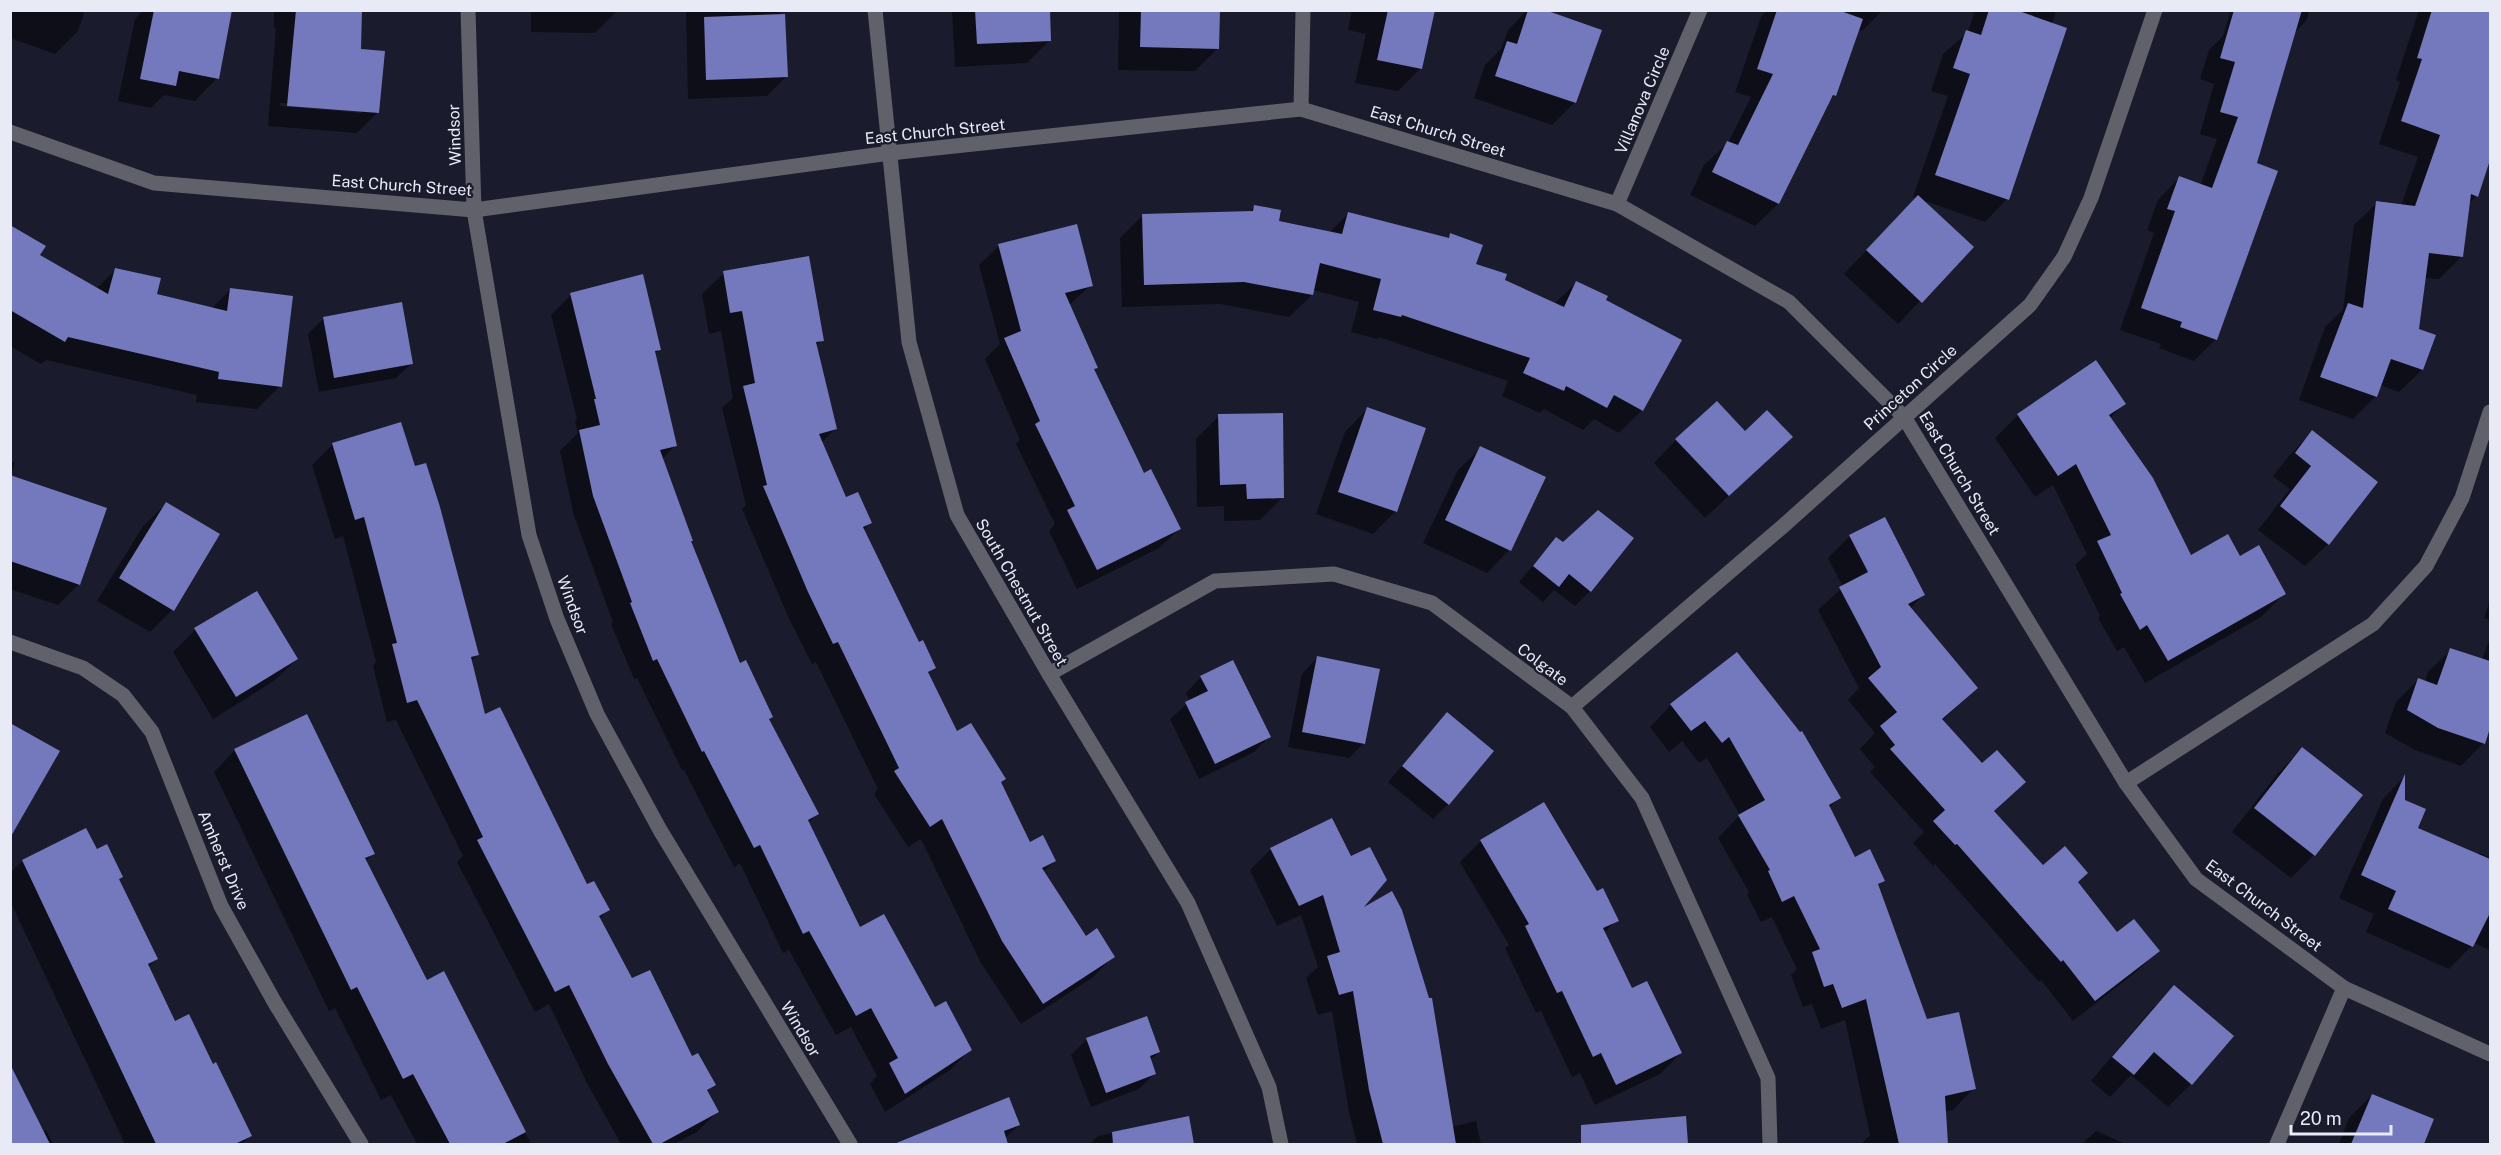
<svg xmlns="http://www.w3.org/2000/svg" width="2501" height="1155" viewBox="0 0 2501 1155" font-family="'Public Sans',sans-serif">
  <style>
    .shadow { fill: #0007; fill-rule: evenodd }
    .building { fill: #7478bc }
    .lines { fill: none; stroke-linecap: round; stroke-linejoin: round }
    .street { stroke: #60616b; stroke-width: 15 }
    .labels { text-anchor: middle; stroke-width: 4.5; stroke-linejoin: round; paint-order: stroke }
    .street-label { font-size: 16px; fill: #e8eaf6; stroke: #1a1b2c }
  </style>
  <rect width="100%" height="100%" fill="#1a1b2c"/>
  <g class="shadow">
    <path d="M10 10H85L78 31 55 54 10 38Z"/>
    <path d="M143 10H231L217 78 195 101 164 95 151 108 118 101 135 19Z"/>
    <path d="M274 10H361L359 50 378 112 357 133 268 126 276 28H274ZM280 103 361 110V113L280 106Z"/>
    <path d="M531 10H618L595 33 531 32Z"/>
    <path d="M686 10H780L786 77 767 96 688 99Z"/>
    <path d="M952 10H1048L1050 40 1027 63 955 67Z"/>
    <path d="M1119 10H1200L1218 48 1195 71 1118 70Z"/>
    <path d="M1352 10H1433L1421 68 1398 91 1355 83 1366 34 1348 30Z"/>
    <path d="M1527 10H1541L1575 102 1552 125 1474 98 1485 65 1501 49 1508 30Z"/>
    <path d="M1767 10H1883L1862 31 1858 29 1835 95 1828 103 1778 204 1755 226 1690 195 1704 165 1728 143 1751 97 1735 92 1761 17Z"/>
    <path d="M1975 10H2056L2007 199 1985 222 1922 200 1920 301 1898 324 1844 274 1916 198 1913 197 1948 96 1931 91 1943 54 1968 32Z"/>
    <path d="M2231 10H2310L2306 21 2294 33 2255 164 2216 339 2194 361 2159 348 2161 344 2120 330 2154 233 2147 230 2158 200 2179 178 2200 186 2217 139 2200 134 2214 84 2200 79 2209 50 2223 36Z"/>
    <path d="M2419 10H2490V156L2477 196 2468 204 2461 257 2439 279 2425 278 2418 330 2422 370 2399 392 2380 385 2376 396 2353 419 2299 400 2325 327 2343 310 2354 225 2377 203 2401 206 2418 157 2379 144 2400 82 2396 80Z"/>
    <path d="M1255 207 1277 222 1329 233 1348 214 1447 239 1451 235 1474 265 1554 304 1576 283 1604 300 1642 410 1619 433 1594 419 1583 430 1544 409 1540 413 1502 396 1508 381 1379 337 1377 339 1351 332 1359 302 1313 290 1312 295 1289 317 1220 304 1122 307 1120 238 1143 215 1249 212Z"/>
    <path d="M10 237 96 289 115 270 155 296 211 309 230 290 280 386 257 409 196 402 197 395 46 360 41 364 10 346Z"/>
    <path d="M999 246 1091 285 1069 305 1096 367 1093 370 1144 475 1179 529 1159 548 1077 589 1049 531 1055 524 1016 444 1020 440 985 359 1000 344 979 265Z"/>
    <path d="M724 273 822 340 815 347 835 429 821 443 845 499 870 523 863 530 918 644 934 667 928 674 957 733 999 783 1029 844 1054 861 1043 872 1086 938 1114 956 1092 978 1021 1024 981 963 921 839 908 847 874 794 878 789 816 662 812 664 787 614 742 509 746 505 722 408 733 398 721 331 709 334 702 294Z"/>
    <path d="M571 295 660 349 654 355 675 446 662 459 690 542 740 665 817 814 808 823 859 929 970 1050 950 1070 885 1112 870 1084 877 1076 851 1027 836 1035 789 950 783 953 740 863 734 867 684 770H682L637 678 634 679 611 624 613 622 574 516 560 451 578 433 575 421 577 419 551 315Z"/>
    <path d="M324 318 412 363 396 378 319 392 308 334Z"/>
    <path d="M2124 404 2110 418 2190 557 2239 558 2284 594 2261 617 2145 683 2124 647 2117 651 2098 618 2100 616 2075 565 2087 554 2053 485 2035 497 1995 438 2018 415Z"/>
    <path d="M1367 409 1396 511 1373 534 1316 514 1345 432Z"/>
    <path d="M1219 416 1283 497 1260 520 1224 521V506L1197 507 1196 439Z"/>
    <path d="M2312 432 2328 544 2305 566 2258 530 2290 489 2273 476 2290 455Z"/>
    <path d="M1676 440 1768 459 1705 518 1654 463Z"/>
    <path d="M333 444 478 654 470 662 484 717 586 887 608 910 599 919 632 980 714 1085 706 1092 717 1112 697 1132 674 1144H621L588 1085 549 1004 535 1012 457 862 463 856 396 720 387 722 373 666 376 662 343 536 335 539 312 465Z"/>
    <path d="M1481 448 1509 550 1487 573 1423 543 1458 470Z"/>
    <path d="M10 461 15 463 10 476Z"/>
    <path d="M10 477 79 584 58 605 10 589Z"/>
    <path d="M166 504 172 610 150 632 97 601 143 526Z"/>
    <path d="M1884 519 1923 595 1910 609 1976 688 1942 721 1982 765 2024 782 1993 812 2042 868 2076 882 2117 934 2158 951 2136 972 2073 1021 2041 980 2039 982 1935 864 1933 866 1913 843 1924 832 1870 772 1875 767 1860 749 1875 733 1848 700 1859 688 1818 610 1843 587 1828 558 1849 537Z"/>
    <path d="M1556 539 1590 591 1575 606 1554 590 1543 602 1519 582Z"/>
    <path d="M2490 600V620L2484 618Z"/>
    <path d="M195 630 297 659 274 681 213 719 173 652Z"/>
    <path d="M2490 638V723L2483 743 2461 766 2415 750 2385 733 2396 702 2419 679 2425 682 2428 672 2451 650 2482 660Z"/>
    <path d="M1737 654 1839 798 1829 808 1854 859 1883 881 1877 886 1927 1021 1974 1088 1953 1110 1945 1112 1946 1144H1861L1870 1135 1845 1020 1821 1029 1812 1004 1803 1007 1791 975 1797 969 1772 917 1761 922 1747 894 1749 892 1718 838 1740 815 1707 758 1699 763 1682 741 1669 752 1650 727 1671 705Z"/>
    <path d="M1317 658 1364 743 1349 758 1288 747 1302 674Z"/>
    <path d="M1201 677 1269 737 1254 752 1199 779 1170 719 1190 701 1186 693Z"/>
    <path d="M1447 714 1448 804 1433 819 1388 782Z"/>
    <path d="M2302 749 2314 855 2291 878 2232 832 2279 772Z"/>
    <path d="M235 750 373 853 365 862 426 982 443 973 531 1144H417L391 1095 381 1100 335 1008 329 1011 214 772Z"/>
    <path d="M2403 778V801L2416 829 2477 855 2480 853 2490 858V950L2474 943 2449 969 2366 932 2374 914 2339 898 2383 799Z"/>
    <path d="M1481 841 1596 893 1617 920 1604 933 1632 990 1681 1053 1660 1074 1595 1105 1580 1073 1572 1077 1541 1011 1536 1013 1505 948 1509 945 1460 862Z"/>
    <path d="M1271 849 1358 912 1451 1127 1476 1121 1481 1144H1357L1349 1112 1332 1011 1318 1015 1306 978 1318 967 1301 915 1277 926 1250 870Z"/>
    <path d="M96 851 118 880 156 959 148 968 175 1023 212 1066 250 1136 242 1144H125L10 901V873L22 861Z"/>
    <path d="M2174 987 2191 1084 2168 1107 2131 1075 2110 1097 2091 1081 2152 1009Z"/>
    <path d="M1087 1039 1159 1052 1150 1060 1155 1073 1139 1089 1091 1107 1071 1055Z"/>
    <path d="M10 1067 42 1132 46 1130 53 1144H10Z"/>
    <path d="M2372 1095 2432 1120 2422 1144H2339L2349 1118Z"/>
    <path d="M1684 1117 1686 1144H1600V1139Z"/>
    <path d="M1187 1118 1193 1144H1090L1098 1136Z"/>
    <path d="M1019 1125 1004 1139 1006 1144H915L929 1130Z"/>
    <path d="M2096 1131 2126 1144H2082Z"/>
  </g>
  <g class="building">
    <path d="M154 10H232L219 79 179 71 176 86 140 79Z"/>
    <path d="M296 10H362L361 49 385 51 379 113 287 106Z"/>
    <path d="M975 10H1050L1051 41 977 44Z"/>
    <path d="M1141 10 1220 11 1219 49 1140 47Z"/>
    <path d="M1388 10H1435L1422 69 1377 60Z"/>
    <path d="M1528 10H1545L1602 30 1576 103 1495 76 1507 41 1517 44Z"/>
    <path d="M1777 10H1838L1863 19 1836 96 1833 95 1779 204 1712 172 1727 141 1738 145 1773 74 1757 69Z"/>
    <path d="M1989 10H2016L2067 28 2009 200 1935 175 1970 74 1953 68 1966 30 1981 35Z"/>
    <path d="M2234 10H2302L2257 163 2278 171 2217 340 2180 327 2182 322 2141 308 2175 211 2167 209 2179 176 2212 188 2238 117 2220 112 2235 62 2220 58Z"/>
    <path d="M2432 10H2490V160L2478 197 2471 194 2463 257 2429 253 2419 329 2436 335 2423 370 2391 359 2377 397 2320 377 2348 303 2363 308 2376 201 2415 206 2440 135 2401 121 2422 59 2417 58Z"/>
    <path d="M785 14 788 77 706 80 704 17Z"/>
    <path d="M1918 195 1974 247 1922 303 1866 250Z"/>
    <path d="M1254 205 1281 210 1279 221 1342 234 1348 212 1449 238 1450 233 1483 245 1476 264 1507 274 1505 280 1564 307 1576 281 1608 296 1606 300 1682 340 1643 411 1614 395 1607 408 1566 386 1564 391 1523 373 1530 358 1402 315 1401 317 1373 310 1381 279 1320 263 1313 295 1244 282 1144 285 1142 214 1253 211Z"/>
    <path d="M1077 224 1093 286 1065 293 1098 368 1094 369 1138 460 1144 473 1151 469 1181 529 1097 570 1067 510 1075 506 1035 424 1040 421 1004 338 1021 331 998 244Z"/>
    <path d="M10 225 46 246 40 255 108 294 115 268 161 278 157 294 227 311 230 288 293 296 282 387 218 379 219 372 68 337 65 342 10 310Z"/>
    <path d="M809 256 824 341 816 342 837 429 819 434 846 497 858 492 872 523 863 527 919 642 923 640 936 668 928 672 957 731 971 723 1006 779 1001 782 1030 842 1043 835 1056 861 1042 868 1086 936 1097 928 1115 957 1043 1004 1002 941 942 819 930 827 894 771 899 768 838 642 833 644 808 592 763 486 767 485 743 386 755 383 742 311 730 313 723 271Z"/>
    <path d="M643 274 661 350 655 351 677 446 660 450 693 541H691L740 663 746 660 773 717 769 719 819 814 808 820 860 927 884 914 935 1007 946 1001 972 1050 905 1094 889 1063 898 1058 871 1008 856 1016 809 931 803 934 760 845 754 848 704 751 702 752 657 659 653 661 630 603 632 602 593 496 579 430 600 425 594 399H596L570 293Z"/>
    <path d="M402 302 413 364 334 378 323 317Z"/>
    <path d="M2096 360 2126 404 2109 415 2153 478 2191 555 2228 534 2240 556 2259 545 2286 594 2168 661 2147 625 2140 630 2120 594 2122 593 2097 541 2111 535 2076 464 2058 476 2017 414Z"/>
    <path d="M1717 401 1745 431 1767 410 1793 437 1729 496 1675 439Z"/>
    <path d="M1367 407 1426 428 1397 512 1338 492Z"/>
    <path d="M1283 413 1284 498 1247 499 1246 484 1220 485 1218 414Z"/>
    <path d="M401 422 415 466 426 463 440 507 479 655 471 657 485 714 500 707 587 884 594 881 610 910 599 916 632 978 650 970 692 1056 698 1053 716 1085 707 1090 719 1112 660 1144H653L608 1064 569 985 555 992 477 840 483 837 417 700 407 703 392 644 397 643 364 517 355 520 332 443Z"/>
    <path d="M2312 430 2378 482 2329 545 2280 506 2311 466 2295 453Z"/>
    <path d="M1480 446 1546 477 1511 551 1445 520Z"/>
    <path d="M10 475 107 508 80 585 10 561Z"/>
    <path d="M166 502 220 534 174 611 119 578Z"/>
    <path d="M1598 510 1634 538 1591 592 1569 574 1559 587 1533 566 1556 537 1563 542Z"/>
    <path d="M1885 517 1925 595 1908 604 1978 688 1942 719 1982 763 1997 750 2026 782 1994 811 2043 865 2065 846 2088 873 2078 882 2117 932 2134 919 2160 951 2095 1001 2063 960 2061 962 1957 844 1955 845 1933 821 1945 810 1890 749 1895 745 1880 726 1897 712 1868 678 1881 667 1839 587 1868 572 1849 535Z"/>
    <path d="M257 591 298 659 236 697 194 628Z"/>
    <path d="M2450 648 2490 661V728L2485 744 2438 728 2407 710 2418 678 2437 685Z"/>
    <path d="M1737 652 1800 732 1802 731 1841 798 1829 805 1855 857 1870 849 1885 881 1878 884 1927 1019 1959 1012 1976 1089 1945 1096 1948 1144H1899L1866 999 1842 1008 1833 984 1824 987 1812 952 1820 949 1794 896 1782 902 1768 871 1770 870 1738 815 1765 800 1729 737 1722 743 1705 721 1691 731 1670 704Z"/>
    <path d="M1317 656 1380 669 1365 744 1302 732Z"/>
    <path d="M1233 660 1271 737 1215 764 1185 702 1208 691 1200 676Z"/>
    <path d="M1447 712 1494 751 1449 805 1402 766Z"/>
    <path d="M307 714 375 854 365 858 427 980 444 971 526 1132 503 1144H450L413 1074 403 1079 357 987 351 990 234 749Z"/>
    <path d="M10 723 60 751 10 838Z"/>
    <path d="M2302 747 2363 795 2315 856 2254 808Z"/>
    <path d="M2405 774V800L2426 809 2418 828 2490 859V913L2473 947 2388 909 2396 891 2361 875Z"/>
    <path d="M1544 802 1597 891 1603 888 1619 921 1603 928 1632 988 1647 981 1682 1053 1616 1085 1601 1053 1593 1057 1562 991 1557 993 1525 926 1529 924 1480 840Z"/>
    <path d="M1332 818 1351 856 1370 847 1387 880 1364 907 1392 891 1402 910 1429 998H1432L1456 1144H1383L1369 1090 1353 991 1339 995 1327 956 1340 952 1323 895 1299 906 1270 848Z"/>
    <path d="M86 828 97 849 107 844 123 877 119 879 158 959 148 964 175 1021 189 1014 213 1064 216 1062 252 1136 235 1144H156L22 860Z"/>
    <path d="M2174 985 2234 1036 2192 1085 2154 1052 2134 1075 2112 1057Z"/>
    <path d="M1147 1016 1160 1052 1150 1056 1156 1074 1106 1093 1086 1038Z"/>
    <path d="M10 1064 50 1144H10Z"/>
    <path d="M2372 1094 2434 1119 2424 1144H2351Z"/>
    <path d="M1009 1097 1020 1125 1004 1131 1008 1144H894Z"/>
    <path d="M1189 1116 1194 1144H1113L1112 1132Z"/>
    <path d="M1686 1116 1688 1144H1581V1125Z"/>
  </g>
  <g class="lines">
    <g class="street">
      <path d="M468 10 474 210 529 535 557 619 597 714 660 830 850 1144"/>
      <path d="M875 10 909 342 957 515 1049 674 1188 903 1269 1087 1281 1144"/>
      <path d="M1301 109 1303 10"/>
      <path d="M10 132 154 183 474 210 890 153 1301 109 1617 204 1789 302 1904 417 2126 783 2196 879 2344 988 2490 1054"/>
      <path d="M1617 204 1700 10"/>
      <path d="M10 642 83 668 123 695 152 732 221 906 275 1003 361 1144"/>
      <path d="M1049 674 1215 581 1334 574 1432 603 1572 707 1642 798 1768 1078 1770 1144"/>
      <path d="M1572 707 1782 527 2030 305 2064 257 2091 198 2155 10"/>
      <path d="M2126 783 2373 624 2426 566 2462 498 2490 412"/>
      <path d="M2277 1144 2344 988"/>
    </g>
  </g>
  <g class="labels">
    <g class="street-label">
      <text transform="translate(1642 100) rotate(-67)" y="6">Villanova Circle</text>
      <text transform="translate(935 131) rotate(-6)" y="6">East Church Street</text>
      <text transform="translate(1438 131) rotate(17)" y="6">East Church Street</text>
      <text transform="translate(454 135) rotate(-92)" y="6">Windsor</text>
      <text transform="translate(402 185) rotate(4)" y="6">East Church Street</text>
      <text transform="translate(1910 387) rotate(-42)" y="6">Princeton Circle</text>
      <text transform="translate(1960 473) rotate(59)" y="6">East Church Street</text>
      <text transform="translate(1022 592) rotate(60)" y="6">South Chestnut Street</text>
      <text transform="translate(573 605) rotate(70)" y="6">Windsor</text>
      <text transform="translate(1543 664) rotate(37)" y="6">Colgate</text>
      <text transform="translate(224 860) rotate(67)" y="6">Amherst Drive</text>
      <text transform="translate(2264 905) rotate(37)" y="6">East Church Street</text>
      <text transform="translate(801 1029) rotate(59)" y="6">Windsor</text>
    </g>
  </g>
  <rect width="2501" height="1155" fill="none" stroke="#e8eaf6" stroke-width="24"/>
  <path d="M2291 1125v9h100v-9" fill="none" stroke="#e8eaf6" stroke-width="3"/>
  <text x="2300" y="1125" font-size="18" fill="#e8eaf6" stroke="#1a1b2c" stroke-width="4.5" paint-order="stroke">20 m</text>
</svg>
